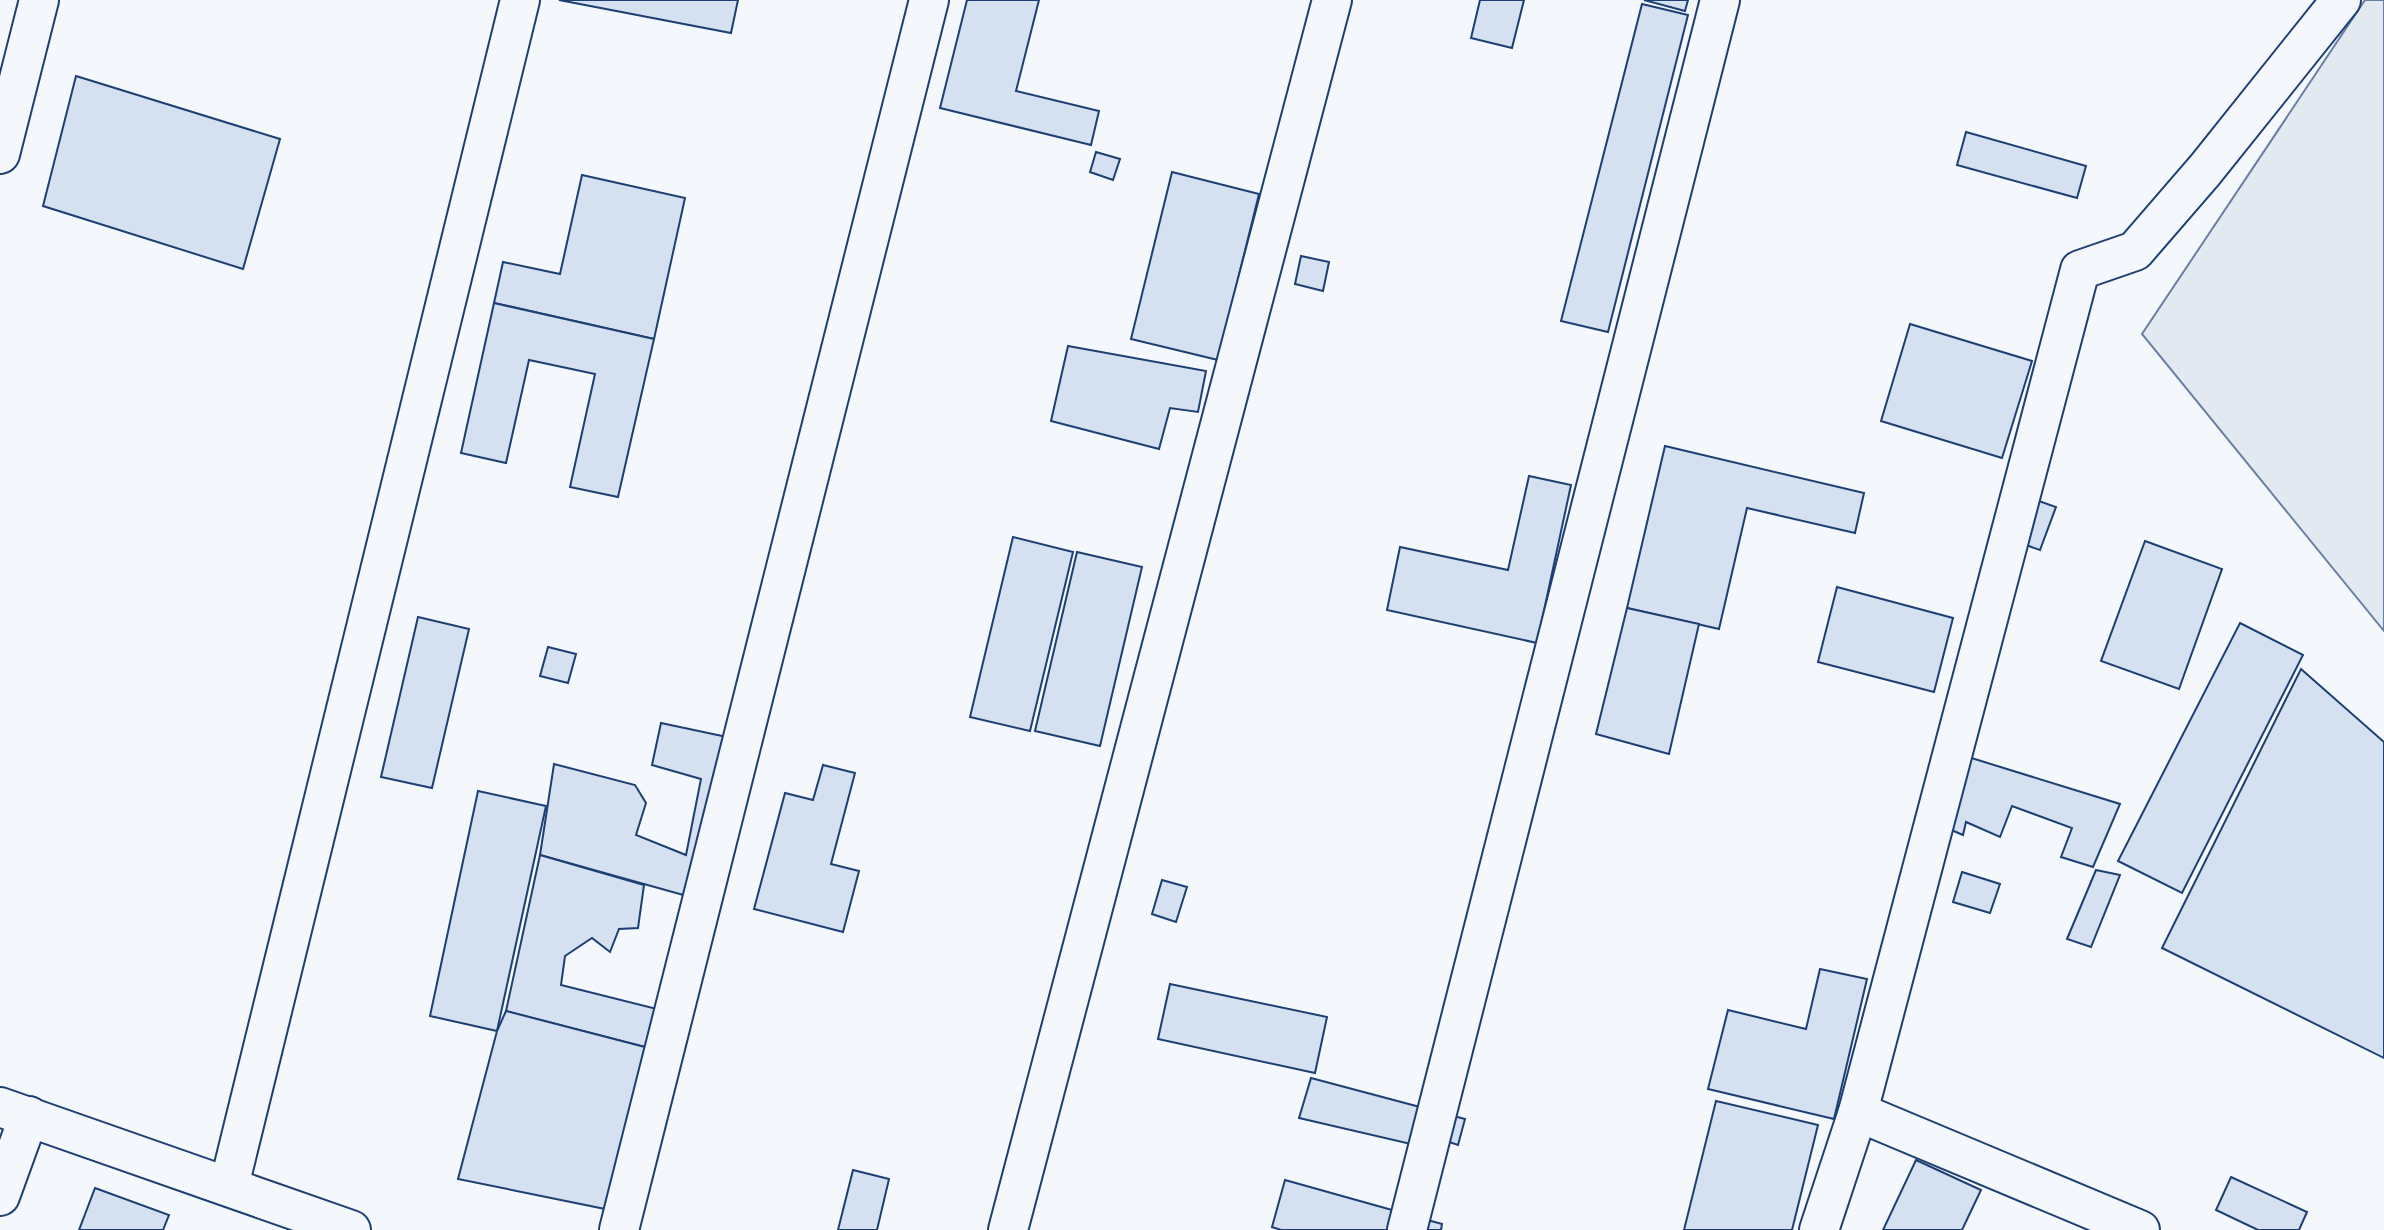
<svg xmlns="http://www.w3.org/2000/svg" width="2384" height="1230" viewBox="0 0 2384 1230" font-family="'Public Sans',sans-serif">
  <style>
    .green { fill: #e3e9f0; stroke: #687fa3; stroke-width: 2 }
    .building { fill: #d5e0f0; stroke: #1d3f73; stroke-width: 2 }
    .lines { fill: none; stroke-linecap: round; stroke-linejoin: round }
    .minor-casing { stroke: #1d3f73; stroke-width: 42 }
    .minor { stroke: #f4f7fb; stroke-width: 38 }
  </style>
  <rect width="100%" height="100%" fill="#f4f7fb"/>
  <path class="green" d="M2365 0H2384V631L2142 334Z"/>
  <g class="building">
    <path d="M559 0H738L731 33Z"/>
    <path d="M967 0H1039L1016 91 1099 111 1091 145 940 108Z"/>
    <path d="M1480 0H1524L1512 48 1471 38Z"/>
    <path d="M1644 0H1688L1685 11Z"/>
    <path d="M1642 4 1688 15 1608 332 1561 321Z"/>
    <path d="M76 76 280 139 243 269 43 206Z"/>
    <path d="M1966 132 2086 166 2077 198 1957 165Z"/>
    <path d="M1096 152 1120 159 1113 180 1090 172Z"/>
    <path d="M1172 172 1259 194 1218 360 1131 339Z"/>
    <path d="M582 175 685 198 654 339 494 303 503 262 560 274Z"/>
    <path d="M1301 256 1329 262 1323 291 1295 284Z"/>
    <path d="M494 303 654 339 618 497 570 487 595 374 529 360 506 463 461 453Z"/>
    <path d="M1910 324 2032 361 2002 458 1881 421Z"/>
    <path d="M1068 346 1206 371 1198 412 1170 408 1159 449 1051 421Z"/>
    <path d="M1665 446 1864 493 1855 533 1747 508 1719 629 1627 608Z"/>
    <path d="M1529 476 1571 485 1537 643 1387 610 1400 547 1508 570Z"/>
    <path d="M2036 500 2056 507 2040 550 2020 543Z"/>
    <path d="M1013 537 1073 552 1030 731 970 717Z"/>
    <path d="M2145 541 2222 569 2179 689 2101 661Z"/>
    <path d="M1077 552 1142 567 1100 746 1035 731Z"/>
    <path d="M1837 587 1953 618 1934 692 1818 662Z"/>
    <path d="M1627 608 1699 624 1669 754 1596 734Z"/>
    <path d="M418 617 469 629 432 788 381 777Z"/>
    <path d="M2240 623 2303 655 2182 893 2118 861Z"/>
    <path d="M548 647 576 654 568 683 540 676Z"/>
    <path d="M2301 669 2384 742V1058L2162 948Z"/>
    <path d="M661 723 727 737 694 898 540 855 554 764 635 785 646 803 636 835 686 855 701 779 652 765Z"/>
    <path d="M1965 756 2120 804 2093 867 2061 857 2072 828 2012 806 2000 837 1966 822 1963 835 1942 826Z"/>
    <path d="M823 765 855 773 831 864 859 871 843 932 754 909 785 793 813 800Z"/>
    <path d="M478 791 546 806 497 1031 430 1016Z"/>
    <path d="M540 855 644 885 638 928 619 929 610 952 592 938 565 956 561 985 661 1010 668 1053 506 1011Z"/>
    <path d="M2096 870 2120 875 2091 947 2067 939Z"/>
    <path d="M1962 872 2000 884 1990 913 1953 902Z"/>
    <path d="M1162 880 1187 887 1176 922 1152 914Z"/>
    <path d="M1820 969 1867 979 1834 1119 1708 1089 1728 1010 1806 1029Z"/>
    <path d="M1170 984 1327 1017 1315 1073 1158 1039Z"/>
    <path d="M506 1011 668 1053 620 1212 458 1179 497 1031Z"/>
    <path d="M1311 1078 1465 1119 1458 1145 1429 1135 1415 1145 1299 1118Z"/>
    <path d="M1716 1101 1818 1125 1792 1230H1684Z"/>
    <path d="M1916 1160 1981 1190 1962 1230H1883Z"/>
    <path d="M853 1170 889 1179 877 1230H838Z"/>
    <path d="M2231 1177 2307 1212 2299 1230H2258L2216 1210Z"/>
    <path d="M1285 1180 1442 1224 1441 1230H1281L1272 1227Z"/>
    <path d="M95 1188 169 1215 163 1230H79Z"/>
  </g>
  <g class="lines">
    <g class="minor-casing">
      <g id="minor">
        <path d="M0 154 39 0"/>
        <path d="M0 1107 351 1230"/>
        <path d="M1858 1112 2140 1230"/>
        <path d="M229 1186 520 0"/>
        <path d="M0 1196 29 1116"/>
        <path d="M619 1230 929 0"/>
        <path d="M1008 1230 1332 0"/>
        <path d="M1407 1230 1720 0"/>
        <path d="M1819 1230 1858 1112 2080 270 2135 251 2205 170 2341 0"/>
      </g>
    </g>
    <use href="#minor" class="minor"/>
  </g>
</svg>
